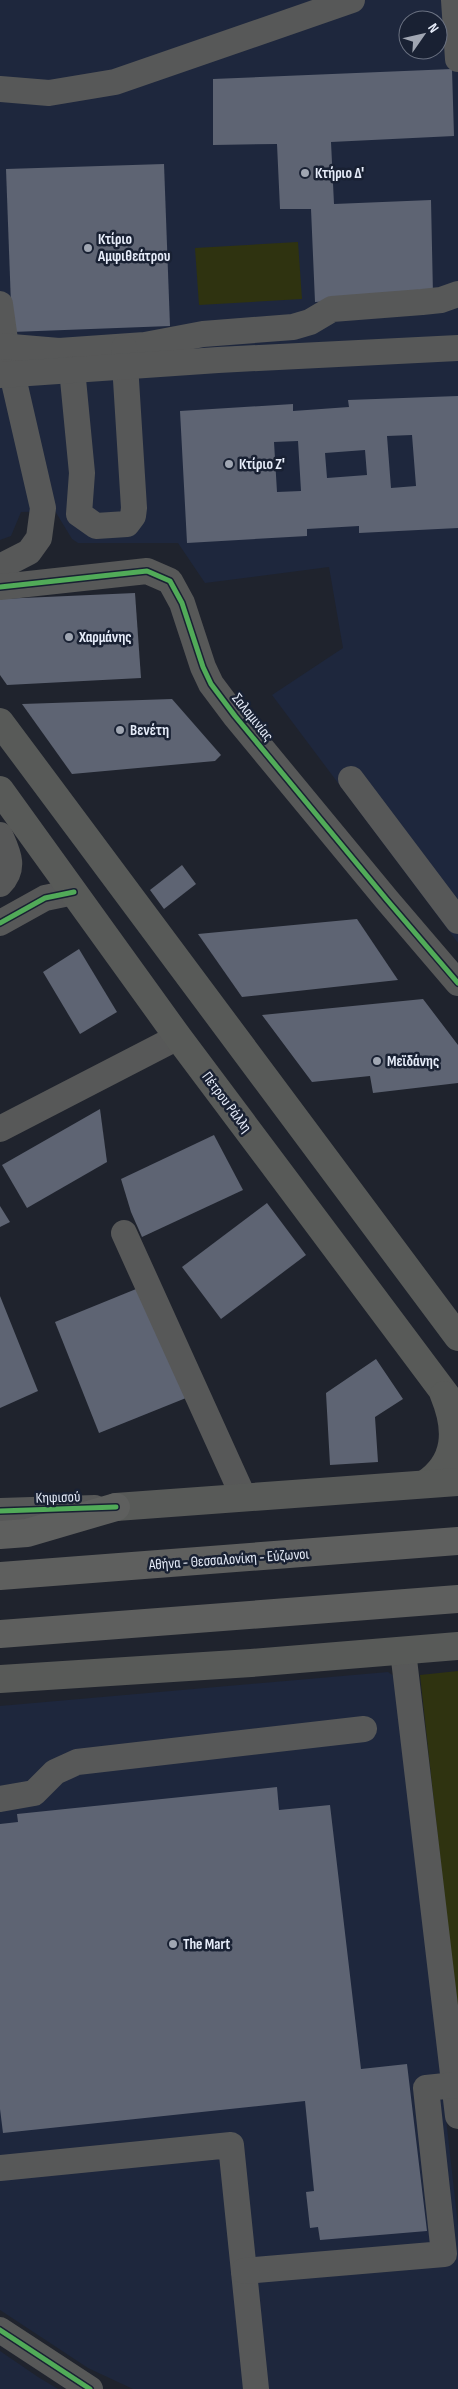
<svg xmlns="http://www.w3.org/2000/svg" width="458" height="2389" viewBox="0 0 458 2389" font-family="'Sofia Sans Condensed',sans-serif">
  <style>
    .built { fill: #1e273d; fill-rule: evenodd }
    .green { fill: #2f3310 }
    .building { fill: #5e6473; fill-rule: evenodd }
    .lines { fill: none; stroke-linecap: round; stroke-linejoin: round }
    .minor { stroke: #575858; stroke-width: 26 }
    .major { stroke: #585a58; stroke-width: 28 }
    .highway { stroke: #5e5f5e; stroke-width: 28 }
    .cycleway-casing { stroke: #192133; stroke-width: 8 }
    .cycleway { stroke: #51ab58; stroke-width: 5 }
    .poi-dot { fill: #a0a6b2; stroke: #192133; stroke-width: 2 }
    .labels { text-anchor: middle; stroke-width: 5; stroke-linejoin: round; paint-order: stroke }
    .poi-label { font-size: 15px; font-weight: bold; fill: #e6ecf9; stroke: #192133; text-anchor: start }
    .street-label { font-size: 15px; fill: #e6ecf9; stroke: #192133 }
  </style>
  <rect width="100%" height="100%" fill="#1f232d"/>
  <g class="built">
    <path d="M0 0H458V943L272 695 343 648 329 567 205 583 178 543H78L72 539 55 511 21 512 11 536 0 540ZM408 20H438V50H408Z"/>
    <path d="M388 1672 394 1676 397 1683 458 2225V2389H133L88 2368 0 2310V1706Z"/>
    <path d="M0 2351 38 2377 58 2389H0Z"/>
  </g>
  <g class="green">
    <path d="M298 242 302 299 199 305 195 248Z"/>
    <path d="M458 1671V2020L420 1675Z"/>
  </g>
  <g class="building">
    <path d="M452 69 454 136 331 142 334 204 431 200 433 295 315 302 311 209H280L277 144 213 145V79Z"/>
    <path d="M164 164 170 326 12 332 6 169Z"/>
    <path d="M458 396V528L359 533V526L307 529V536L187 543 180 411 293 404V411L349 407 348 400ZM412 435 416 486 391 488 387 436ZM298 441 301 491 277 492 274 442ZM365 450 367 475 327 478 325 453Z"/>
    <path d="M135 593 141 678 7 685 0 675V599Z"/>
    <path d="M172 699 221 755 215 761 72 774 22 704Z"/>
    <path d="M182 865 196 884 164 909 150 890Z"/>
    <path d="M357 919 398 980 242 997 198 934Z"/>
    <path d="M79 949 117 1012 80 1034 43 972Z"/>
    <path d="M423 999 458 1045V1083L373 1093 370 1076 312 1082 262 1015Z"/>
    <path d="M100 1109 107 1162 27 1208 2 1165Z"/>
    <path d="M214 1135 243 1190 142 1237 131 1212 121 1179Z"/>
    <path d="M267 1203 306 1255 221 1319 182 1267Z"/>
    <path d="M0 1206 10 1222 0 1227Z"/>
    <path d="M141 1287 186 1398 99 1433 55 1322Z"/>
    <path d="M0 1296 38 1391 0 1408Z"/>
    <path d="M376 1359 403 1399 375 1417 378 1462 330 1465 326 1393Z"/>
    <path d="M277 1787 279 1810 330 1805 361 2069 407 2064 427 2231 320 2240 318 2227 310 2228 306 2192 314 2191 305 2101 3 2133 0 2109V1824L18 1822 17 1814Z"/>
  </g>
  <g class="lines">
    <g class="minor">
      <path d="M454 0 458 59"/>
      <path d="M0 89 49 93 115 82 352 0"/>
      <path d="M0 304 6 347 43 508 39 538 29 552 0 567"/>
      <path d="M0 346 59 351 145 345 203 334 293 327 310 322 332 309 422 302 441 300 458 294"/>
      <path d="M72 369 82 473 79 514 96 526 127 524 133 516 134 508 124 348"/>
      <path d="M0 375 218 360 458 348"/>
      <path d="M0 587 147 571 170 581 182 603 203 667 211 684 235 716 387 900 458 983"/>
      <path d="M351 779 458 921"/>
      <path d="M0 835C8 853 16 868 0 884"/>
      <path d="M0 923 45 898 74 892"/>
      <path d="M0 1129 178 1037"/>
      <path d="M124 1233 244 1498"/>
      <path d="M0 1511 95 1508"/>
      <path d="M403 1651 458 2116"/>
      <path d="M0 1799 34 1793 55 1772 77 1762 364 1729"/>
      <path d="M0 2168 231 2145 256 2389"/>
      <path d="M244 2271 444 2254 426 2088 455 2085"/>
      <path d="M0 2330 90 2389"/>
    </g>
    <g class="major">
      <path d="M0 722 458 1337"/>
      <path d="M0 790 178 1037 458 1411"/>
      <path d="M425 1484C458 1462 458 1429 444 1395"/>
      <path d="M116 1507 458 1482"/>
      <path d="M0 1679 251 1663 458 1646"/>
    </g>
    <g class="highway">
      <path d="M0 1535 27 1533 116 1507"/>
      <path d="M0 1576 458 1541"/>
      <path d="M0 1634 458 1599"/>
    </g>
    <g class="cycleway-casing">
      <g id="cycleway">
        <path d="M0 587 147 571 170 581 182 603 203 667 211 684 235 716 387 900 458 983"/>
        <path d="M0 923 45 898 74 892"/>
        <path d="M0 1511 116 1507"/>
        <path d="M0 2330 90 2389"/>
      </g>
    </g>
    <use href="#cycleway" class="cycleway"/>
  </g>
  <g class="poi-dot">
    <circle cx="305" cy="173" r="5"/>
    <circle cx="88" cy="248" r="5"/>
    <circle cx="229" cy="464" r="5"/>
    <circle cx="69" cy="637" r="5"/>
    <circle cx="120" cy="730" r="5"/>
    <circle cx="377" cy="1061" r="5"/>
    <circle cx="173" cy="1944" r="5"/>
  </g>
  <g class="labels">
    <g class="poi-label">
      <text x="315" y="178">Κτήριο Δ'</text>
      <text x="98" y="244">Κτίριο<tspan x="98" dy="17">Αμφιθεάτρου</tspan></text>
      <text x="239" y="469">Κτίριο Ζ'</text>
      <text x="79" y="642">Χαρμάνης</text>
      <text x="130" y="735">Βενέτη</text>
      <text x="387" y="1066">Μεϊδάνης</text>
      <text x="183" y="1949">The Mart</text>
    </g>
    <g class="street-label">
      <text transform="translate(253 717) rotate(51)" y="5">Σαλαμινίας</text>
      <text transform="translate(227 1102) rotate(53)" y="5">Πέτρου Ράλλη</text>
      <text transform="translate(58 1497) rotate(-2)" y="5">Κηφισού</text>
      <text transform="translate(229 1559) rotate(-4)" y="5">Αθήνα - Θεσσαλονίκη - Εύζωνοι</text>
    </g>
  </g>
  <g transform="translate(423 35) rotate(56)"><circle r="24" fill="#192133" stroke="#6b7282"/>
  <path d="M0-4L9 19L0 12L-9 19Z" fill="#a0a6b2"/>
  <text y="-8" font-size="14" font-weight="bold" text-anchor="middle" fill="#e6ecf9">N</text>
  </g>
</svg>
